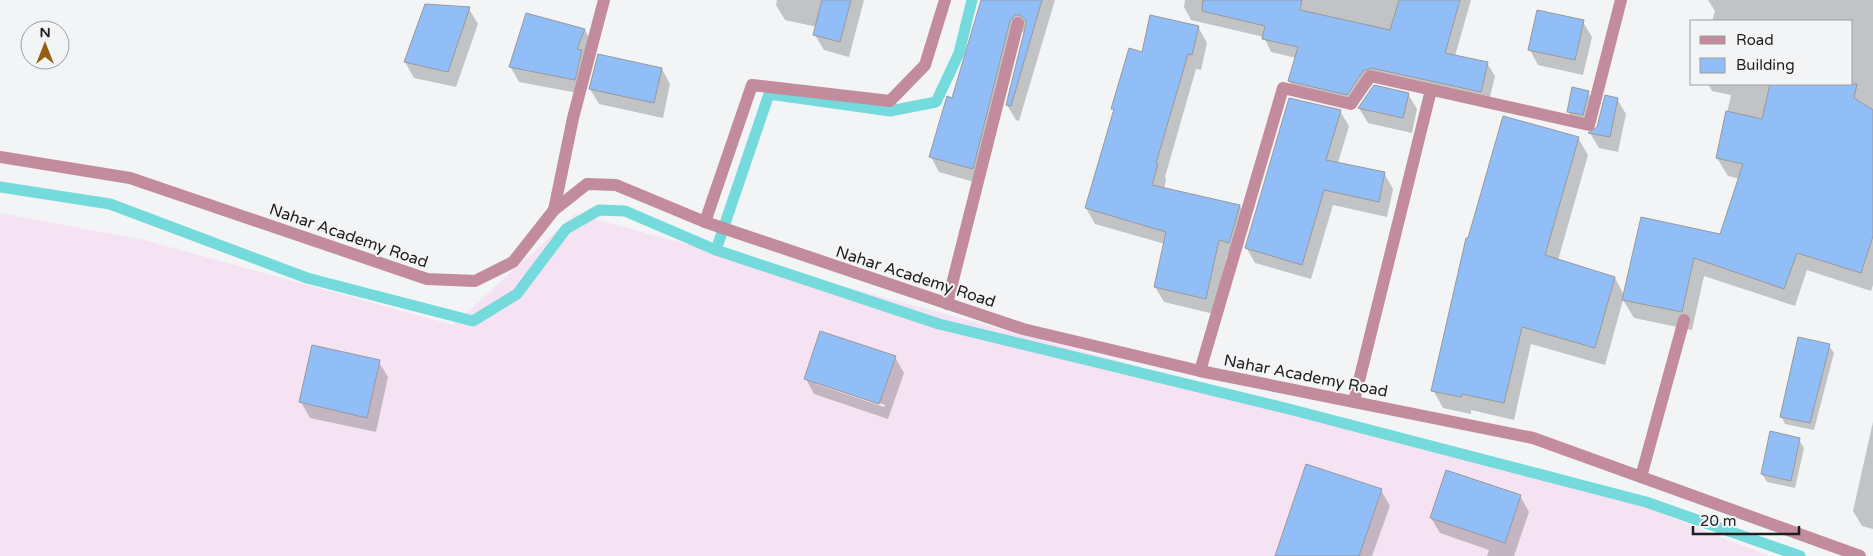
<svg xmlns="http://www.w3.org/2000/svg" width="1873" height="556" viewBox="0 0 1873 556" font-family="'Varela Round',sans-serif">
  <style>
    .commercial { fill: #f5e3f4 }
    .shadow { fill: #0003; fill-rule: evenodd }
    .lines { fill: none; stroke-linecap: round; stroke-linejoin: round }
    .stream { stroke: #74dadc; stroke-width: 11 }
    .building { fill: #92bef8; stroke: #97999c }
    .minor { stroke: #c38c9c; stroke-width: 12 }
    .labels { text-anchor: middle; stroke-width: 4; stroke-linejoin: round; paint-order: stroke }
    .street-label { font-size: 16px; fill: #1e1e1f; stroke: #f2f4f6 }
  </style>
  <rect width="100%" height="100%" fill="#f2f4f6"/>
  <path class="commercial" d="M0 213 144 240 453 325 575 214 1614 495 1769 556H0Z"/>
  <g class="shadow">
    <path d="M777 0H864L849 57 824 50 815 35 817 27 785 20 776 5Z"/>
    <path d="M982 0H1055L1019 121 1016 120 1007 105 1026 31 1021 32 981 184 939 172 931 157 953 99Z"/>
    <path d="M1185 0H1471L1455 56 1487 63 1495 76 1488 105 1375 81 1355 108 1297 94 1289 81 1296 58 1271 52 1264 37 1191 20 1184 7Z"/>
    <path d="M1708 0H1873V285L1871 291 1807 270 1795 306 1704 276 1692 330 1634 318 1623 300 1605 365 1531 344 1514 420 1471 410V414L1443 408 1433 390 1578 138 1588 155 1558 260 1615 278 1624 295 1720 236 1740 179 1728 176 1717 158 1731 95 1712 91 1708 84H1796L1813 87 1814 84H1852V21H1712L1715 11Z"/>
    <path d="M469 9 478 24 456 87 414 78 405 62Z"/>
    <path d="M1583 22 1592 37 1583 75 1538 65 1530 50Z"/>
    <path d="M1198 27 1207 43 1201 70 1196 69 1165 177 1166 180 1164 189 1240 206 1248 221 1238 258 1227 255 1214 314 1164 302 1155 287 1165 244 1095 224 1086 208 1115 112 1113 108 1143 53Z"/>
    <path d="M585 30 593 45 583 94 519 82 510 66Z"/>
    <path d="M662 69 670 84 663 118 599 104 590 89Z"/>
    <path d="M1588 92 1597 108 1577 127 1568 111Z"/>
    <path d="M1408 94 1417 109 1412 133 1368 123 1359 108Z"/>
    <path d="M1617 99 1626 114 1618 152 1599 148 1590 133 1598 128Z"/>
    <path d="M1340 111 1349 126 1338 163 1384 173 1393 189 1387 217 1333 205 1311 279 1255 263 1246 247Z"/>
    <path d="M1829 346 1834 353 1814 430 1785 424 1781 416Z"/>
    <path d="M895 357 904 373 888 419 814 394 806 379ZM816 382 885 405 884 407 816 384Z"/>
    <path d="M379 362 388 377 376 432 310 418 301 402Z"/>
    <path d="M1873 422V529L1862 526 1853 511Z"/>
    <path d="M1799 440 1804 448 1795 488 1767 482 1762 474Z"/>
    <path d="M1381 490 1390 506 1372 556H1274Z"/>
    <path d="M1520 496 1529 512 1514 556H1487L1489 550 1440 533 1431 518Z"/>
  </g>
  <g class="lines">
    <g class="stream">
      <path d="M0 187 110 204 307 278 473 321 517 294 566 229 599 210 625 211 716 250 939 324 1285 408 1646 502 1800 556"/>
      <path d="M716 250 769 94 890 111 936 102 959 53 972 0"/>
    </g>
  </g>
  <g class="building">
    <path d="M822 0H851L840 42 813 35Z"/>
    <path d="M981 0H1042L1011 106 1006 105 1026 24V20L1020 15H1015L1010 21 973 169 929 157 947 96 952 98Z"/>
    <path d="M1203 0H1302L1300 10 1390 30 1399 0H1460L1445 53 1488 62 1481 92 1371 68 1363 71 1347 95 1288 81 1298 47 1262 39 1265 26 1202 11Z"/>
    <path d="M425 4 470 7 448 72 404 62Z"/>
    <path d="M1537 10 1584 20 1575 60 1528 50Z"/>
    <path d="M526 13 585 29 577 49 582 50 575 80 509 67Z"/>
    <path d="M1150 15 1199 26 1192 55 1188 54 1156 163 1158 164 1152 185 1240 205 1229 243 1219 240 1206 299 1154 287 1166 232 1085 208 1114 109H1111L1129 48 1142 52Z"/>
    <path d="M598 54 662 68 654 103 589 89Z"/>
    <path d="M1770 84H1857L1854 98 1873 110V236L1861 273 1797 253 1784 289 1694 258 1682 312 1622 300 1641 217 1720 234 1743 164 1716 158 1726 111 1762 119Z"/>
    <path d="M1374 85 1409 93 1403 118 1358 108Z"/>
    <path d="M1572 87 1589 91 1583 115 1567 112Z"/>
    <path d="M1605 95 1618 98 1610 137 1588 133 1597 127Z"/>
    <path d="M1289 98 1341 110 1326 160 1385 172 1379 202 1324 190 1302 265 1245 248Z"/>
    <path d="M1503 116 1579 137 1545 255 1615 277 1595 348 1522 327 1504 403 1462 394 1461 397 1431 391 1466 238H1468Z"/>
    <path d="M820 331 896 356 879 404 804 379Z"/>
    <path d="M1798 337 1830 344 1810 423 1780 417Z"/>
    <path d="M312 345 380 360 367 418 299 402Z"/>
    <path d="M1770 431 1800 438 1791 481 1761 474Z"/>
    <path d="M1306 464 1382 489 1359 556H1275Z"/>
    <path d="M1446 470 1521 495 1505 543 1430 518Z"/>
  </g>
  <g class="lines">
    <g class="minor">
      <path d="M0 157 130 178 427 279 475 281 513 262 554 210 587 184 616 185 705 222 1023 329 1200 371 1533 438 1860 556"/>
      <path d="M554 210 573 118 604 0"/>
      <path d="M705 222 752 85 890 101 925 65 945 0"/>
      <path d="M947 304 1018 23"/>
      <path d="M1200 371 1283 88 1351 104 1370 76 1589 125 1621 0"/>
      <path d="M1354 401 1431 90"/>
      <path d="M1641 477 1684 320"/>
    </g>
  </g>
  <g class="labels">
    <g class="street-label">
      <text transform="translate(349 235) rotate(19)" y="6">Nahar Academy Road</text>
      <text transform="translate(916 276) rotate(18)" y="6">Nahar Academy Road</text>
      <text transform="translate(1306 375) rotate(11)" y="6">Nahar Academy Road</text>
    </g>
  </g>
  <rect x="1690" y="20" width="162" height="65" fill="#f2f4f6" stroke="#9d9ea0"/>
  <rect x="1700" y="36" width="25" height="8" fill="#c38c9c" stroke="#9d9ea0"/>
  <text x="1736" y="45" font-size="15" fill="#1e1e1f">Road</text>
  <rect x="1700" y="58" width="25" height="15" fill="#92bef8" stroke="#9d9ea0"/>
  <text x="1736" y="70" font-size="15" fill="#1e1e1f">Building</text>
  <g transform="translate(45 45)"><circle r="24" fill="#f2f4f6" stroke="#9d9ea0"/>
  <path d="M0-4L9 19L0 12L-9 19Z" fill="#936013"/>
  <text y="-8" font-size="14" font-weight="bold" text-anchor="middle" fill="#1e1e1f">N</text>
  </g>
  <path d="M1693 526v8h106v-8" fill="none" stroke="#1e1e1f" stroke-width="2.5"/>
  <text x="1700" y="526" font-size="15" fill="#1e1e1f" stroke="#f2f4f6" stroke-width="4" paint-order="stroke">20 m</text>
</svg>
